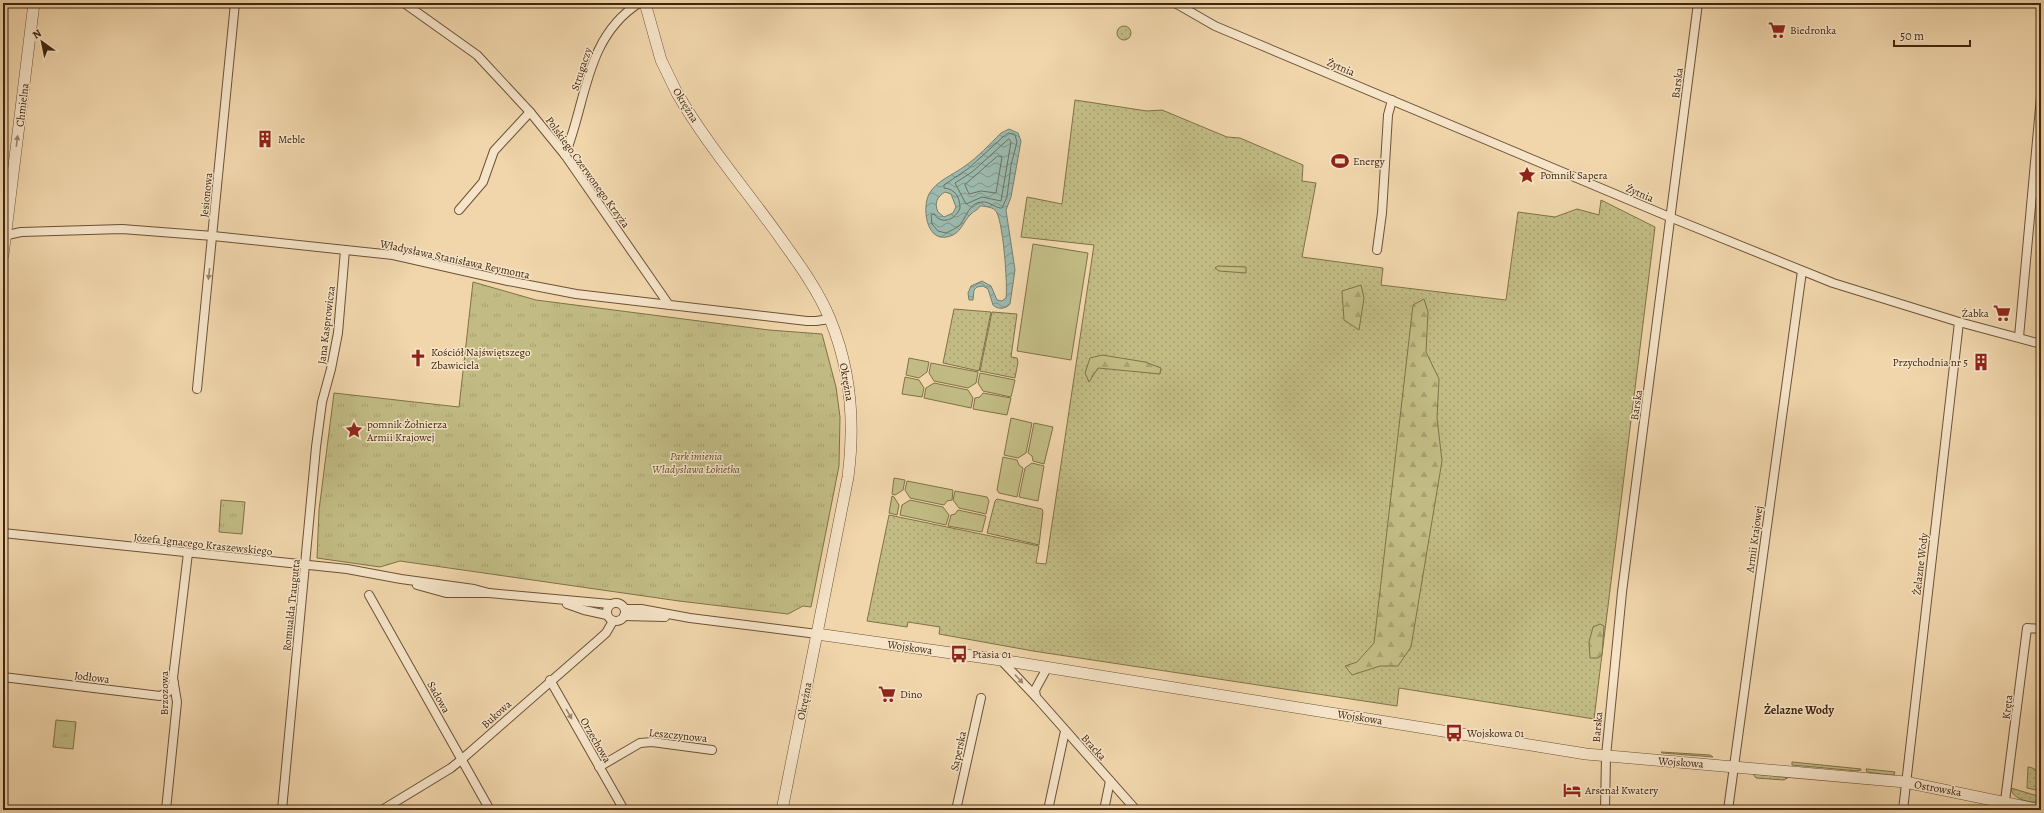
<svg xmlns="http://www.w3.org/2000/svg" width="2044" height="813" viewBox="0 0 2044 813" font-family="Alegreya,serif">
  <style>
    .grass { fill: url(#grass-dots); stroke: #817148 }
    .forest { fill: url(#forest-firs); stroke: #817148 }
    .park { fill: url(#park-tufts); stroke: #817148 }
    .garden { fill: #c2bc84; stroke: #817148 }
    .water { fill: url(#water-waves); stroke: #777e6d; fill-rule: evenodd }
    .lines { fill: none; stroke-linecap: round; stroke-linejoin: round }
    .shore { stroke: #6e705c; stroke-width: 1 }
    .minor-casing { stroke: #6c5234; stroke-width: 10 }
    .tertiary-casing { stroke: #6c5234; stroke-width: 12 }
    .minor { stroke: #f6e4c9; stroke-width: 8 }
    .tertiary { stroke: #f6e4c9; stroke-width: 11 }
    .oneway { fill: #9b856a }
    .labels { text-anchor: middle; stroke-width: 3; stroke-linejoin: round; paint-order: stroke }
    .poi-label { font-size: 11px; fill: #40260c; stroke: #f6e4c9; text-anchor: start }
    .street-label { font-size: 11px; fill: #40260c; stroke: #f6e4c9 }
    .park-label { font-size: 11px; font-style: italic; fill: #604c2a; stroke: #f6e4c9 }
    .neighbourhood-label { font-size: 12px; font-weight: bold; fill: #40260c; stroke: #f6e4c9 }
  </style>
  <defs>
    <pattern id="grass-dots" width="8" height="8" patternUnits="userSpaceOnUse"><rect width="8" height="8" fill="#c2bc84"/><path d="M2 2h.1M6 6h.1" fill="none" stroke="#a8a171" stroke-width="1.8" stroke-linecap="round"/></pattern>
    <pattern id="forest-firs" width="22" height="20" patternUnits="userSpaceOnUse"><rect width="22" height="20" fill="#c2bc84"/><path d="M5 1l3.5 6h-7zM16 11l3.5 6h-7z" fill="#a8a171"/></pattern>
    <pattern id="park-tufts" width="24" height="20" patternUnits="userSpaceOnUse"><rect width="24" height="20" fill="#c2bc84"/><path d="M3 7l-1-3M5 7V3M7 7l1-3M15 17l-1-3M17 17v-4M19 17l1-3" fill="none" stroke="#a8a171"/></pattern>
    <pattern id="water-waves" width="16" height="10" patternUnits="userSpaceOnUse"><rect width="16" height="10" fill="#9bb9ad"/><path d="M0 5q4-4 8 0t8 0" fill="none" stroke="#80968b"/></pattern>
  </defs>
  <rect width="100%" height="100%" fill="#f1d6ac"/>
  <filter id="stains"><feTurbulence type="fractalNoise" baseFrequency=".005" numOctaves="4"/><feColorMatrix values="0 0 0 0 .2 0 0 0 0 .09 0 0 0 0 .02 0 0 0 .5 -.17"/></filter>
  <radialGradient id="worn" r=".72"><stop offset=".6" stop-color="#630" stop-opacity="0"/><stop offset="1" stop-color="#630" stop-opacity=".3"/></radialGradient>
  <g class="grass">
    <circle cx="1124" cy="33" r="7"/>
    <path d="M1075 100 1147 111 1162 110 1227 137 1240 138 1303 165 1302 181 1316 183 1302 257 1383 268 1381 285 1506 300 1518 212 1555 217 1577 209 1599 215 1601 200 1655 227 1594 719 1399 688 1397 706 1033 651 939 634 940 627 908 622 907 627 867 621 889 515 1039 546 1036 563 1046 564 1094 245 1021 237 1027 197 1062 204Z"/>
    <path d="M954 309 991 312 979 371 943 363Z"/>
    <path d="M992 312 1017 314 1011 357 1017 358 1018 362 1015 378 980 371Z"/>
    <path d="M997 499 1042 509 1043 512 1039 545 987 533 995 501Z"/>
    <path d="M1661 752 1710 755 1713 757 1662 753Z"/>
    <path d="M1792 762 1861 769V770L1858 771 1792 765Z"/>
    <path d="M2028 767C2041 768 2041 782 2041 791L2027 788Z"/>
    <path d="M1866 769H1867L1895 772 1894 775H1890L1867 772Z"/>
    <path d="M1753 774 1789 777 1784 780 1756 778Z"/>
    <path d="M2011 788 2041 797V802C2031 803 2012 800 2011 788Z"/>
  </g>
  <g class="forest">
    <path d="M1218 266 1246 267V273L1219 271 1215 268Z"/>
    <path d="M1361 285 1364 298 1359 330 1344 320 1342 291Z"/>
    <path d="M1424 299 1428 312 1426 352 1439 379 1437 418 1442 461 1411 647 1398 666H1380L1352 675 1345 666 1357 662 1374 643 1413 305Z"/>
    <path d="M1102 355 1145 362 1161 368 1160 374 1098 368 1089 382 1085 373 1090 358Z"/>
    <path d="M1600 624 1604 626 1602 655 1598 658H1590L1589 642 1593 627Z"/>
  </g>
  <g class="park">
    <path d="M473 282 536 300 769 330 822 334 836 387 840 417 839 466 811 607 803 606 788 614 679 601 400 561 380 567 317 558 319 510 334 393 459 407Z"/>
    <path d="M221 500 245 502 242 534 219 532Z"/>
    <path d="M56 720 76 722 73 749 53 747Z"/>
  </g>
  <g class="garden">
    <path d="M1033 244 1088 253 1071 360 1017 351Z"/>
    <path d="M909 358 929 362 927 372 919 378 906 375Z"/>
    <path d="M931 363 978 372 976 383 968 388 934 381 929 373Z"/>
    <path d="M980 373 1015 380 1011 397 983 391 978 383Z"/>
    <path d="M905 377 919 380 924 388 922 397 902 394Z"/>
    <path d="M934 383 968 390 973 398 971 408 924 398 926 388Z"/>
    <path d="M983 393 1011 398 1007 415 973 409 975 398 980 397Z"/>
    <path d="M1011 418 1032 423 1026 453 1018 458 1004 455Z"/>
    <path d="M1034 423 1053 427 1044 464 1033 461 1032 456 1028 453Z"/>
    <path d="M1003 457 1017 460 1019 465 1023 468 1017 497 999 493 997 490Z"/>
    <path d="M1032 463 1044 466 1038 501 1019 497 1025 468Z"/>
    <path d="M894 478 905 480 903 490 895 495 892 494Z"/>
    <path d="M907 481 953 490 952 500 947 501 944 505 910 498 905 490Z"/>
    <path d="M955 491 987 497 989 501 986 514 959 508 953 500Z"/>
    <path d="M892 496 894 497 899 505 897 515 889 513Z"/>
    <path d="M910 500 943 507 949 515 946 525 900 515 902 505Z"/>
    <path d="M958 510 986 516 982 532 948 526 951 515 955 514Z"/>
  </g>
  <path class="water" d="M1009 129 1018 133 1021 141 1011 197 1006 210 1015 270 1010 304C1006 309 998 310 993 305L988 289 983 286 977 287 974 290 973 300H969L968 293 971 286 982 281 991 286 997 300 1002 301 1006 298C1008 287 1003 216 995 210 992 207 983 206 980 206 978 210 974 211 971 214 962 222 962 234 947 237 926 241 922 208 929 194 936 181 953 175 965 166 978 157 990 144 1001 133ZM945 192 951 194 956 207 953 213 944 217 938 212C934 203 937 197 945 192Z"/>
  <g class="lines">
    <g class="shore">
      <path d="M1009 133 1015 135 1017 142 1011 165 1007 197 1002 208C997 209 989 201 982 202 970 202 966 217 960 225 957 228 950 231 946 233L938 231 932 224 931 215 934 214C942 226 956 219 960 208 960 197 955 189 944 188V185L969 168 1004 136Z"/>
      <path d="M1009 139 1011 142 1001 201 982 197 966 204 955 183 972 172Z"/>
      <path d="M998 156 1002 157 996 193 981 191 969 194 965 185Z"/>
    </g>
    <g class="minor-casing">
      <g id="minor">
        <path d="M404 3 477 55 530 112 565 155 669 305"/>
        <path d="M1175 3 1215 26 1672 218 1833 283 1959 322 2041 344"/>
        <path d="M565 155C587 100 585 38 639 3"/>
        <path d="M459 210 483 182 494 151 530 112"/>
        <path d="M3 236 21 232 122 229 213 236 393 255 508 281 576 294 807 321H816L830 319"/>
        <path d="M1377 250 1382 213 1388 115 1392 100"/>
        <path d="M2019 337 2041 97"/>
        <path d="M197 389 235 3"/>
        <path d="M3 533 347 569 401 579 474 589 489 593"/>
        <path d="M417 585 446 593H489L610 604"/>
        <path d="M369 595 490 810"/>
        <circle cx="616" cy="612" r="9"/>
        <path d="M567 604 584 610 607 615"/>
        <path d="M625 609H641L690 618 817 634"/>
        <path d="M624 616 665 617"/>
        <path d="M1001 660 1036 697"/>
        <path d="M1047 668 1035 690 1036 697 1136 810"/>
        <path d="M3 677 160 696 168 692 174 683"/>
        <path d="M550 680 624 810"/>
        <path d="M599 767 640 743 652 742 712 750"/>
        <path d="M2005 801 2027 628 2041 629"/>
        <path d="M166 810 177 702 173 678 188 553"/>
        <path d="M282 810 316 447 322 402 331 369 338 333 345 250"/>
        <path d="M382 810 451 768 461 760 597 641 606 633 613 621"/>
        <path d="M956 810 981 698"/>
        <path d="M1048 810 1065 731"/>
        <path d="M1104 810 1110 781"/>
        <path d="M1605 810 1606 756 1622 592 1698 3"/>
        <path d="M1728 810 1802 271"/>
        <path d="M1903 810 1959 322"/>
      </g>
    </g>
    <g class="tertiary-casing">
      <g id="tertiary">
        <path d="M645 3 661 60 677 93C707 145 747 191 781 239 799 264 818 290 830 319 851 370 855 424 848 477L782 810"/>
        <path d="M3 255 34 3"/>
        <path d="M817 634 1001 660 1586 754 1905 782 2041 810"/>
      </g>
    </g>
    <use href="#minor" class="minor"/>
    <use href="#tertiary" class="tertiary"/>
  </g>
  <defs><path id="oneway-solid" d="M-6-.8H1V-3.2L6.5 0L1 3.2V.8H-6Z"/></defs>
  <g class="oneway">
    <use href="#oneway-solid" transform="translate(17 141) rotate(-83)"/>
    <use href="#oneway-solid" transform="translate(209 274) rotate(96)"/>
    <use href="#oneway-solid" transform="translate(1019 679) rotate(47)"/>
    <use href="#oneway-solid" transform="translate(569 714) rotate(60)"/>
  </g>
  <defs>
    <g id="supermarket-bare" transform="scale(1.38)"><path d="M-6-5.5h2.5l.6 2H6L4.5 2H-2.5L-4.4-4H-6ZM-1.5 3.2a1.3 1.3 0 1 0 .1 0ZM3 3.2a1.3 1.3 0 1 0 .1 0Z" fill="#8f2418" stroke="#f6e4c9" stroke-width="2.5" paint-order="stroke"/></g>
    <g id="building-bare" transform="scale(1.38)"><path d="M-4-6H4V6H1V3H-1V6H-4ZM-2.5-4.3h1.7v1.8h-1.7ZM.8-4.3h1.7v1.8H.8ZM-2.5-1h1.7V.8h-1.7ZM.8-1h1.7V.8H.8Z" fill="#8f2418" stroke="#f6e4c9" stroke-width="2.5" paint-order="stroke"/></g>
    <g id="stadium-bare" transform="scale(1.38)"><path d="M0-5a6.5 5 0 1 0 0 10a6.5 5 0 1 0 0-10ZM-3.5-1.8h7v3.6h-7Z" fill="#8f2418" stroke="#f6e4c9" stroke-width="2.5" paint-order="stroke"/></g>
    <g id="sight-bare" transform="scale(1.38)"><path d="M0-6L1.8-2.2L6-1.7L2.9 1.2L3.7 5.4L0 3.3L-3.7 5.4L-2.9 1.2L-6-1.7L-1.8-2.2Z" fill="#8f2418" stroke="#f6e4c9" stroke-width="2.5" paint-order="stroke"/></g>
    <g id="church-bare" transform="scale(1.38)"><path d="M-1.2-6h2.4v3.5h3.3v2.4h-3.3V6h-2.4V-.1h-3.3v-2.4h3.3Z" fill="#8f2418" stroke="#f6e4c9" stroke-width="2.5" paint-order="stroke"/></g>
    <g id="bus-bare" transform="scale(1.38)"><path d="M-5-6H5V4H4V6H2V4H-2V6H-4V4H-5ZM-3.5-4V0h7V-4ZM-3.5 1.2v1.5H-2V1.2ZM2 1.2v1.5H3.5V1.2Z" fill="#8f2418" stroke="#f6e4c9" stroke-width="2.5" paint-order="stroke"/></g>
    <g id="hotel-bare" transform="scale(1.38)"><path d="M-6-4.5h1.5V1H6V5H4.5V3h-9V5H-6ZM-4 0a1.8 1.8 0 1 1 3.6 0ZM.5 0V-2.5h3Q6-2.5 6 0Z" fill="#8f2418" stroke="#f6e4c9" stroke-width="2.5" paint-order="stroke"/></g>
  </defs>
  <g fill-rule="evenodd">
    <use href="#supermarket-bare" x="1777" y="30"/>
    <use href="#building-bare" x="265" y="139"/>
    <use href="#stadium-bare" x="1340" y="161"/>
    <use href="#sight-bare" x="1527" y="175"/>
    <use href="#supermarket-bare" x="2002" y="313"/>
    <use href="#church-bare" x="418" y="358"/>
    <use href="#building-bare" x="1981" y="362"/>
    <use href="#sight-bare" x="354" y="430"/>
    <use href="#bus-bare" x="959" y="654"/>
    <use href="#supermarket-bare" x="887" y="694"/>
    <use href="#bus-bare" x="1454" y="733"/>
    <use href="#hotel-bare" x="1572" y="790"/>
  </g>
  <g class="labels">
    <g class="poi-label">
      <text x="1790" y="34">Biedronka</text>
      <text x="278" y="143">Meble</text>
      <text x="1353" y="165">Energy</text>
      <text x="1540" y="179">Pomnik Sapera</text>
      <text x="1989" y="317" text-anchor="end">Żabka</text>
      <text x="431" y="356">Kościół Najświętszego<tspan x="431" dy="13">Zbawiciela</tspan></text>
      <text x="1968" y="366" text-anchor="end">Przychodnia nr 5</text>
      <text x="367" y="428">pomnik Żołnierza<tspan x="367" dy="13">Armii Krajowej</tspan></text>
      <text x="972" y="658">Ptasia 01</text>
      <text x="900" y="698">Dino</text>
      <text x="1467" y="737">Wojskowa 01</text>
      <text x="1585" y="794">Arsenał Kwatery</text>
    </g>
    <g class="street-label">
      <text transform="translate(1341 67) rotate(23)" y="4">Żytnia</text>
      <text transform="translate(581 69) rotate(-72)" y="4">Strugaczy</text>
      <text transform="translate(1677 83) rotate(-83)" y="4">Barska</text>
      <text transform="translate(22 105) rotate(-83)" y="4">Chmielna</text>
      <text transform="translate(686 105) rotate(58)" y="4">Okrężna</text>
      <text transform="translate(588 172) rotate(54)" y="4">Polskiego Czerwonego Krzyża</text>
      <text transform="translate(1640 193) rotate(23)" y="4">Żytnia</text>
      <text transform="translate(206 195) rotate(-84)" y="4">Jesionowa</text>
      <text transform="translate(455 259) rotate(12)" y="4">Władysława Stanisława Reymonta</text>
      <text transform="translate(326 325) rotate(-83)" y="4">Jana Kasprowicza</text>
      <text transform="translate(847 382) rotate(80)" y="4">Okrężna</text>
      <text transform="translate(1636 405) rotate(-82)" y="4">Barska</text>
      <text transform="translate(1754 539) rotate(-82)" y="4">Armii Krajowej</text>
      <text transform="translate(203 544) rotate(6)" y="4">Józefa Ignacego Kraszewskiego</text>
      <text transform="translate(1920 564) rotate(-83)" y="4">Żelazne Wody</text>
      <text transform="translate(291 605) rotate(-84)" y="4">Romualda Traugutta</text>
      <text transform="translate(910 647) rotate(8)" y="4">Wojskowa</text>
      <text transform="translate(92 677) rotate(7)" y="4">Jodłowa</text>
      <text transform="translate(164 693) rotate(-90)" y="4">Brzozowa</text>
      <text transform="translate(439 697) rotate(61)" y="4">Sadowa</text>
      <text transform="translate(804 701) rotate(-79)" y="4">Okrężna</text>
      <text transform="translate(2007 707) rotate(-83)" y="4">Kręta</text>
      <text transform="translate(496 714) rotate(-42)" y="4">Bukowa</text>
      <text transform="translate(1360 717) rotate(9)" y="4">Wojskowa</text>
      <text transform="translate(1597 727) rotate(-85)" y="4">Barska</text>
      <text transform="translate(678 735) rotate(6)" y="4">Leszczynowa</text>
      <text transform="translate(596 740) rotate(60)" y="4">Orzechowa</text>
      <text transform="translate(1094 747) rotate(48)" y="4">Bracka</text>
      <text transform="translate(958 751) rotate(-78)" y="4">Saperska</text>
      <text transform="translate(1681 762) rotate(4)" y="4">Wojskowa</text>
      <text transform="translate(1938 788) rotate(10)" y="4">Ostrowska</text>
    </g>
    <g class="park-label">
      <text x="696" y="460">Park imienia<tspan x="696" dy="13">Władysława Łokietka</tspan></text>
    </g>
    <g class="neighbourhood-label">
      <text x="1799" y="714">Żelazne Wody</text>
    </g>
  </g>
  <rect width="2044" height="813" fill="none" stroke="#f1d6ac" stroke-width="16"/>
  <rect x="4" y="4" width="2036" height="805" fill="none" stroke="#40260c" stroke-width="2"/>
  <rect x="8" y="8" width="2028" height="797" fill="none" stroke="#40260c"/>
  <g transform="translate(42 42) rotate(327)" stroke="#f6e4c9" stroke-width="3" paint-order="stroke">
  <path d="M0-3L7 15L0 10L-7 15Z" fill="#40260c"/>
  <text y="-6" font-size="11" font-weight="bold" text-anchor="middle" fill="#40260c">N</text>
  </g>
  <path d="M1894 40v6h76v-6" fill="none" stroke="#40260c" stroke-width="2"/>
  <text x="1900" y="40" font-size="12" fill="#40260c" stroke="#f6e4c9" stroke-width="3" paint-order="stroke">50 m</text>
  <rect width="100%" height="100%" filter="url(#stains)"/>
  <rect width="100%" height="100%" fill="url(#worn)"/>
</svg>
